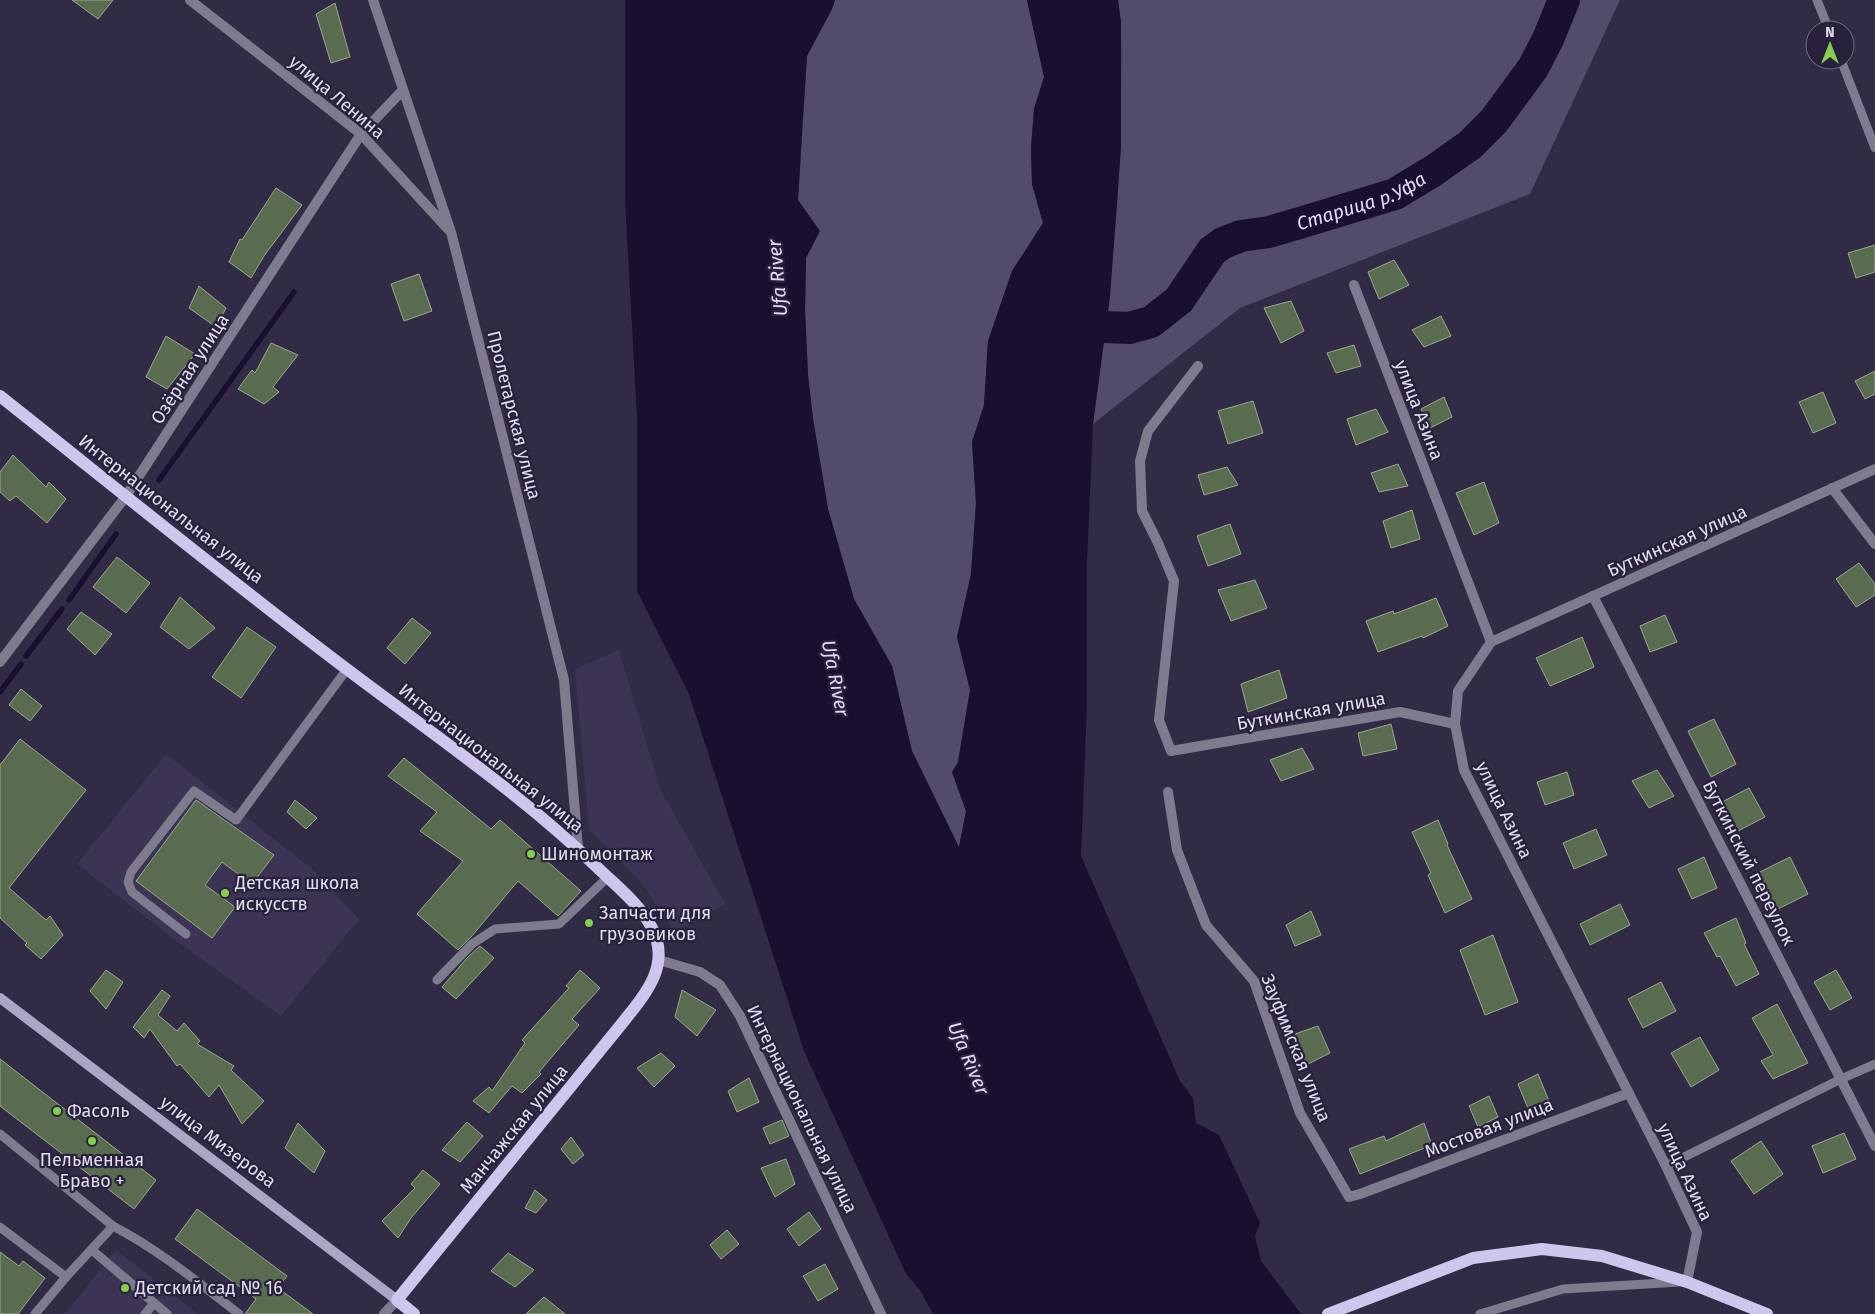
<svg xmlns="http://www.w3.org/2000/svg" width="1875" height="1314" viewBox="0 0 1875 1314" font-family="'Fira Sans',sans-serif">
  <style>
    .built { fill: #3d3355 }
    .green { fill: #534b6a }
    .water { fill: #1b0f31 }
    .lines { fill: none; stroke-linecap: round; stroke-linejoin: round }
    .stream { stroke: #1b0f31; stroke-width: 5.5 }
    .river { stroke: #1b0f31; stroke-width: 32 }
    .building { fill: #5a6c4f; stroke: #96aa8b }
    .service { stroke: #7f7b8e; stroke-width: 9 }
    .minor { stroke: #7f7b8e; stroke-width: 10 }
    .tertiary { stroke: #7f7b8e; stroke-width: 10 }
    .secondary { stroke: #aca5c3; stroke-width: 10 }
    .primary { stroke: #cfc5ed; stroke-width: 12 }
    .poi-dot { fill: #86cf4c; stroke: #29213b; stroke-width: 2 }
    .labels { text-anchor: middle; stroke-width: 4.5; stroke-linejoin: round; paint-order: stroke }
    .street-label { font-size: 18px; fill: #e0dcee; stroke: #29213b }
    .poi-label { font-size: 18px; fill: #e0dcee; stroke: #29213b; text-anchor: start }
    .water-label { font-size: 19px; font-style: italic; fill: #e3dcf8; stroke: #29213b }
  </style>
  <rect width="100%" height="100%" fill="#322b46"/>
  <g class="built">
    <path d="M619 650 660 789 725 904 675 933 644 886 589 830 575 669Z"/>
    <path d="M166 754 311 868 359 919 281 1016 179 943 77 864Z"/>
    <path d="M116 1250 198 1314H65Z"/>
  </g>
  <g class="green">
    <path d="M835 0H1027L1044 77 1034 109 1031 148 1032 184 1043 223 1012 271 988 341 984 405 972 442 976 503 971 574 957 637 970 690 958 762 952 772 966 811 959 848 912 751 892 666 854 599 828 509 813 419 808 375 805 310 806 258 819 231 798 200 807 56 832 9Z"/>
    <path d="M1118 0H1620L1530 194 1240 308 1093 424C1107 316 1121 208 1121 99 1121 66 1123 32 1118 0Z"/>
  </g>
  <path class="water" d="M625 0H835L832 9 807 56 802 133 798 200 820 231 806 258 805 310 808 375 813 419 828 509 854 599 892 666 912 751 959 847 966 811 952 772 958 762 970 690 957 637 971 574 976 503 972 442 984 405 988 341 1012 271 1043 223 1032 184 1031 148 1034 109 1044 77 1027 0H1118L1121 21V148L1110 297 1093 424 1087 562V706L1081 856 1180 1081 1193 1098 1196 1123 1219 1135 1260 1223 1255 1236 1261 1261 1301 1314H933L920 1290 906 1274 804 1051 689 694 637 591V418L625 199Z"/>
  <g class="lines">
    <g class="stream">
      <path d="M159 480 294 292"/>
      <path d="M69 600 116 534"/>
      <path d="M26 656 62 609"/>
      <path d="M0 692 21 664"/>
    </g>
    <path class="river" id="s1" d="M1106 327 1129 328 1151 322 1179 300 1212 251 1223 243 1241 236 1269 232 1303 222 1395 194 1433 171 1470 145 1494 121 1533 68 1548 39 1564 0"/>
  </g>
  <g class="building">
    <path d="M72 0H113L98 19Z"/>
    <path d="M335 3 350 57 331 63 316 14Z"/>
    <path d="M276 188 302 205 264 256 251 278 229 262 240 239 242 240Z"/>
    <path d="M1875 245V272L1856 278 1848 253Z"/>
    <path d="M1394 260 1409 285 1379 299 1368 272Z"/>
    <path d="M419 274 432 311 404 321 391 284Z"/>
    <path d="M199 286 226 308 216 327 189 308Z"/>
    <path d="M1291 301 1304 331 1281 343 1264 308Z"/>
    <path d="M1441 316 1451 336 1424 347 1412 330Z"/>
    <path d="M166 336 195 354 167 389 146 377Z"/>
    <path d="M271 343 298 355 273 387 279 392 264 404 238 389 252 370 255 373Z"/>
    <path d="M1354 345 1361 366 1336 373 1327 353Z"/>
    <path d="M1875 371V394L1865 399 1855 381Z"/>
    <path d="M1823 392 1836 423 1813 433 1799 402Z"/>
    <path d="M1444 397 1452 417 1430 428 1421 409Z"/>
    <path d="M1253 401 1263 433 1228 444 1218 411Z"/>
    <path d="M1376 409 1388 432 1356 445 1347 419Z"/>
    <path d="M13 455 46 487 49 482 66 499 47 523 16 496 10 501 0 492V472Z"/>
    <path d="M1398 464 1408 486 1379 492 1371 473Z"/>
    <path d="M1227 467 1238 485 1204 495 1198 475Z"/>
    <path d="M1484 482 1499 523 1474 535 1456 493Z"/>
    <path d="M1412 510 1420 539 1391 548 1383 521Z"/>
    <path d="M1230 524 1241 554 1208 566 1197 536Z"/>
    <path d="M117 557 150 583 126 613 93 587Z"/>
    <path d="M1859 563 1875 584V595L1856 607 1836 579Z"/>
    <path d="M1255 580 1267 608 1231 621 1218 590Z"/>
    <path d="M180 597 215 628 189 649 160 627Z"/>
    <path d="M1436 598 1448 626 1423 638 1422 636 1378 652 1366 621 1393 611 1394 614Z"/>
    <path d="M81 612 112 634 95 655 67 629Z"/>
    <path d="M1665 615 1677 642 1650 652 1640 626Z"/>
    <path d="M412 618 431 633 405 664 387 648Z"/>
    <path d="M247 627 276 647 241 698 212 677Z"/>
    <path d="M1582 637 1594 667 1550 686 1536 658Z"/>
    <path d="M1279 670 1287 698 1248 712 1241 684Z"/>
    <path d="M21 689 42 706 30 721 9 705Z"/>
    <path d="M1714 719 1736 764 1711 777 1688 731Z"/>
    <path d="M1391 724 1397 749 1363 756 1358 733Z"/>
    <path d="M20 739 86 790 9 888 46 920 50 916 63 935 41 959 25 945 27 943 0 918V765Z"/>
    <path d="M1302 748 1314 769 1281 781 1270 760Z"/>
    <path d="M404 758 491 829 500 820 581 891 558 916 518 881 471 937 458 950 417 914 463 861 420 831 437 812 388 776Z"/>
    <path d="M1657 770 1674 796 1649 808 1632 781Z"/>
    <path d="M1567 772 1574 795 1545 805 1537 782Z"/>
    <path d="M1749 788 1765 817 1738 831 1722 802Z"/>
    <path d="M196 800 274 855 252 884 222 862 205 885 235 907 212 938 136 881Z"/>
    <path d="M295 800 317 818 306 829 287 812Z"/>
    <path d="M1438 820 1448 844 1447 845 1472 899 1445 913 1428 875 1431 873 1412 832Z"/>
    <path d="M1596 829 1607 855 1574 869 1563 843Z"/>
    <path d="M1704 857 1717 888 1692 899 1678 869Z"/>
    <path d="M1790 857 1808 894 1776 910 1758 873Z"/>
    <path d="M1620 904 1630 925 1590 945 1580 924Z"/>
    <path d="M1311 911 1321 935 1295 946 1286 925Z"/>
    <path d="M1736 918 1746 943 1744 944 1759 974 1736 986 1720 956 1717 957 1704 933Z"/>
    <path d="M1493 935 1518 1002 1485 1015 1460 950Z"/>
    <path d="M480 946 494 958 456 999 442 987 467 958Z"/>
    <path d="M106 970 123 982 106 1009 90 991Z"/>
    <path d="M580 970 600 988 572 1019 579 1025 539 1072 541 1074 522 1093 512 1086 489 1113 473 1101 489 1087 492 1091 525 1043 522 1040 569 988 566 986Z"/>
    <path d="M1836 970 1852 998 1830 1010 1814 982Z"/>
    <path d="M1661 982 1676 1011 1643 1028 1628 999Z"/>
    <path d="M162 990 170 996 158 1015 177 1031 184 1023 200 1041 197 1044 234 1066 231 1070 264 1101 242 1124 219 1085 209 1097 180 1064 177 1066 150 1029 144 1038 133 1027Z"/>
    <path d="M682 990 716 1010 697 1036 675 1017Z"/>
    <path d="M1777 1004 1808 1063 1773 1079 1761 1061 1773 1055 1752 1018Z"/>
    <path d="M1318 1026 1330 1053 1306 1065 1295 1034Z"/>
    <path d="M1700 1037 1719 1070 1691 1087 1671 1053Z"/>
    <path d="M661 1053 675 1066 654 1087 637 1068Z"/>
    <path d="M0 1059 156 1180 134 1209 0 1106Z"/>
    <path d="M1538 1074 1549 1101 1529 1111 1518 1084Z"/>
    <path d="M749 1078 759 1102 737 1112 728 1091Z"/>
    <path d="M1489 1096 1498 1117 1478 1127 1469 1106Z"/>
    <path d="M782 1120 789 1136 770 1144 763 1128Z"/>
    <path d="M467 1122 483 1136 460 1162 442 1150Z"/>
    <path d="M298 1123 325 1151 314 1173 285 1148Z"/>
    <path d="M1424 1123 1432 1145 1360 1174 1349 1149 1384 1136 1386 1141Z"/>
    <path d="M1844 1133 1856 1159 1823 1173 1812 1146Z"/>
    <path d="M571 1137 584 1155 573 1164 561 1149Z"/>
    <path d="M1761 1141 1783 1174 1754 1194 1731 1161Z"/>
    <path d="M786 1159 795 1184 775 1197 761 1168Z"/>
    <path d="M423 1170 440 1184 411 1218 398 1238 382 1221 415 1188 411 1184Z"/>
    <path d="M535 1190 547 1200 536 1213 525 1208Z"/>
    <path d="M197 1209 287 1276 278 1288 313 1314H245L256 1299 175 1239Z"/>
    <path d="M809 1212 821 1229 799 1246 787 1229Z"/>
    <path d="M727 1230 739 1244 721 1259 710 1245Z"/>
    <path d="M0 1252 19 1266 23 1261 45 1278 18 1314H0Z"/>
    <path d="M508 1253 534 1270 515 1287 491 1271Z"/>
    <path d="M825 1264 838 1289 818 1301 803 1276Z"/>
    <path d="M544 1297 565 1314H526Z"/>
  </g>
  <g class="lines">
    <g class="service">
      <path d="M1817 0 1829 30"/>
      <path d="M1841 60 1875 148"/>
      <path d="M186 934 132 892 128 882 131 872 194 791 236 820 347 669"/>
      <path d="M437 980 472 944 495 929 559 924 608 877"/>
      <path d="M0 1134 113 1226C159 1250 199 1283 239 1314"/>
      <path d="M1666 1166 1841 1079 1875 1064"/>
      <path d="M0 1227 66 1277 35 1314"/>
      <path d="M92 1250 167 1314"/>
      <path d="M66 1277 113 1226"/>
      <path d="M145 1314 154 1303"/>
      <path d="M1480 1314 1563 1289 1679 1282"/>
    </g>
    <g class="minor">
      <path d="M190 0 361 134 448 229"/>
      <path d="M373 0 451 232 564 680 578 848"/>
      <path d="M1354 285 1491 642"/>
      <path d="M1198 366 1148 431 1140 461 1142 511 1158 543 1174 581 1159 720 1171 751 1400 712 1455 724"/>
      <path d="M1832 488 1875 544"/>
      <path d="M1593 596 1875 1146"/>
      <path d="M0 662 126 496 361 134 403 90"/>
      <path d="M1168 792 1177 850 1206 925 1254 981 1300 1113 1349 1197 1360 1194 1629 1093"/>
      <path d="M659 960 700 972 720 985 740 1016 881 1314"/>
    </g>
    <g class="tertiary">
      <path d="M1687 1282 1697 1232 1666 1166 1464 770 1455 724 1458 691 1491 642 1875 469"/>
      <path d="M384 1314 397 1300"/>
    </g>
    <path class="secondary" d="M0 998 397 1300"/>
    <g class="primary">
      <path d="M0 396C116 488 230 581 348 670 434 735 524 796 601 871 619 888 640 905 652 928 671 965 646 993 624 1021L397 1300 414 1314"/>
      <path d="M1328 1314 1473 1258 1542 1249 1602 1256 1687 1282 1767 1314"/>
    </g>
  </g>
  <g class="poi-dot">
    <circle cx="531" cy="854" r="5"/>
    <circle cx="225" cy="893" r="5"/>
    <circle cx="589" cy="923" r="5"/>
    <circle cx="57" cy="1111" r="5"/>
    <circle cx="92" cy="1141" r="5"/>
    <circle cx="125" cy="1288" r="5"/>
  </g>
  <g class="labels">
    <g class="street-label">
      <text transform="translate(337 97) rotate(40)" y="6">улица Ленина</text>
      <text transform="translate(190 369) rotate(-57)" y="6">Озёрная улица</text>
      <text transform="translate(1419 410) rotate(69)" y="6">улица Азина</text>
      <text transform="translate(514 415) rotate(76)" y="6">Пролетарская улица</text>
      <text transform="translate(171 509) rotate(38)" y="6">Интернациональная улица</text>
      <text transform="translate(1677 541) rotate(-24)" y="6">Буткинская улица</text>
      <text transform="translate(1311 711) rotate(-10)" y="6">Буткинская улица</text>
      <text transform="translate(491 758) rotate(38)" y="6">Интернациональная улица</text>
      <text transform="translate(1504 810) rotate(64)" y="6">улица Азина</text>
      <text transform="translate(1749 863) rotate(63)" y="6">Буткинский переулок</text>
      <text transform="translate(1296 1048) rotate(68)" y="6">Зауфимская улица</text>
      <text transform="translate(802 1109) rotate(64)" y="6">Интернациональная улица</text>
      <text transform="translate(1489 1128) rotate(-21)" y="6">Мостовая улица</text>
      <text transform="translate(514 1129) rotate(-51)" y="6">Манчажская улица</text>
      <text transform="translate(218 1142) rotate(37)" y="6">улица Мизерова</text>
      <text transform="translate(1685 1172) rotate(65)" y="6">улица Азина</text>
    </g>
    <g class="poi-label">
      <text x="541" y="860">Шиномонтаж</text>
      <text x="235" y="889">Детская школа<tspan x="235" dy="21">искусств</tspan></text>
      <text x="599" y="919">Запчасти для<tspan x="599" dy="21">грузовиков</tspan></text>
      <text x="67" y="1117">Фасоль</text>
      <text x="92" y="1166" text-anchor="middle">Пельменная<tspan x="92" dy="21">Браво +</tspan></text>
      <text x="135" y="1294">Детский сад № 16</text>
    </g>
    <g class="water-label">
      <text dy="7" stroke="none"><textPath href="#s1" startOffset="299">Старица р.Уфа</textPath></text>
      <text transform="translate(777 278) rotate(-95)" y="7">Ufa River</text>
      <text transform="translate(836 678) rotate(79)" y="7">Ufa River</text>
      <text transform="translate(969 1058) rotate(67)" y="7">Ufa River</text>
    </g>
  </g>
  <g transform="translate(1830 45)"><circle r="24" fill="#29213b" stroke="#726c83"/>
  <path d="M0-4L9 19L0 12L-9 19Z" fill="#86cf4c"/>
  <text y="-8" font-size="14" font-weight="bold" text-anchor="middle" fill="#e0dcee">N</text>
  </g>
</svg>
